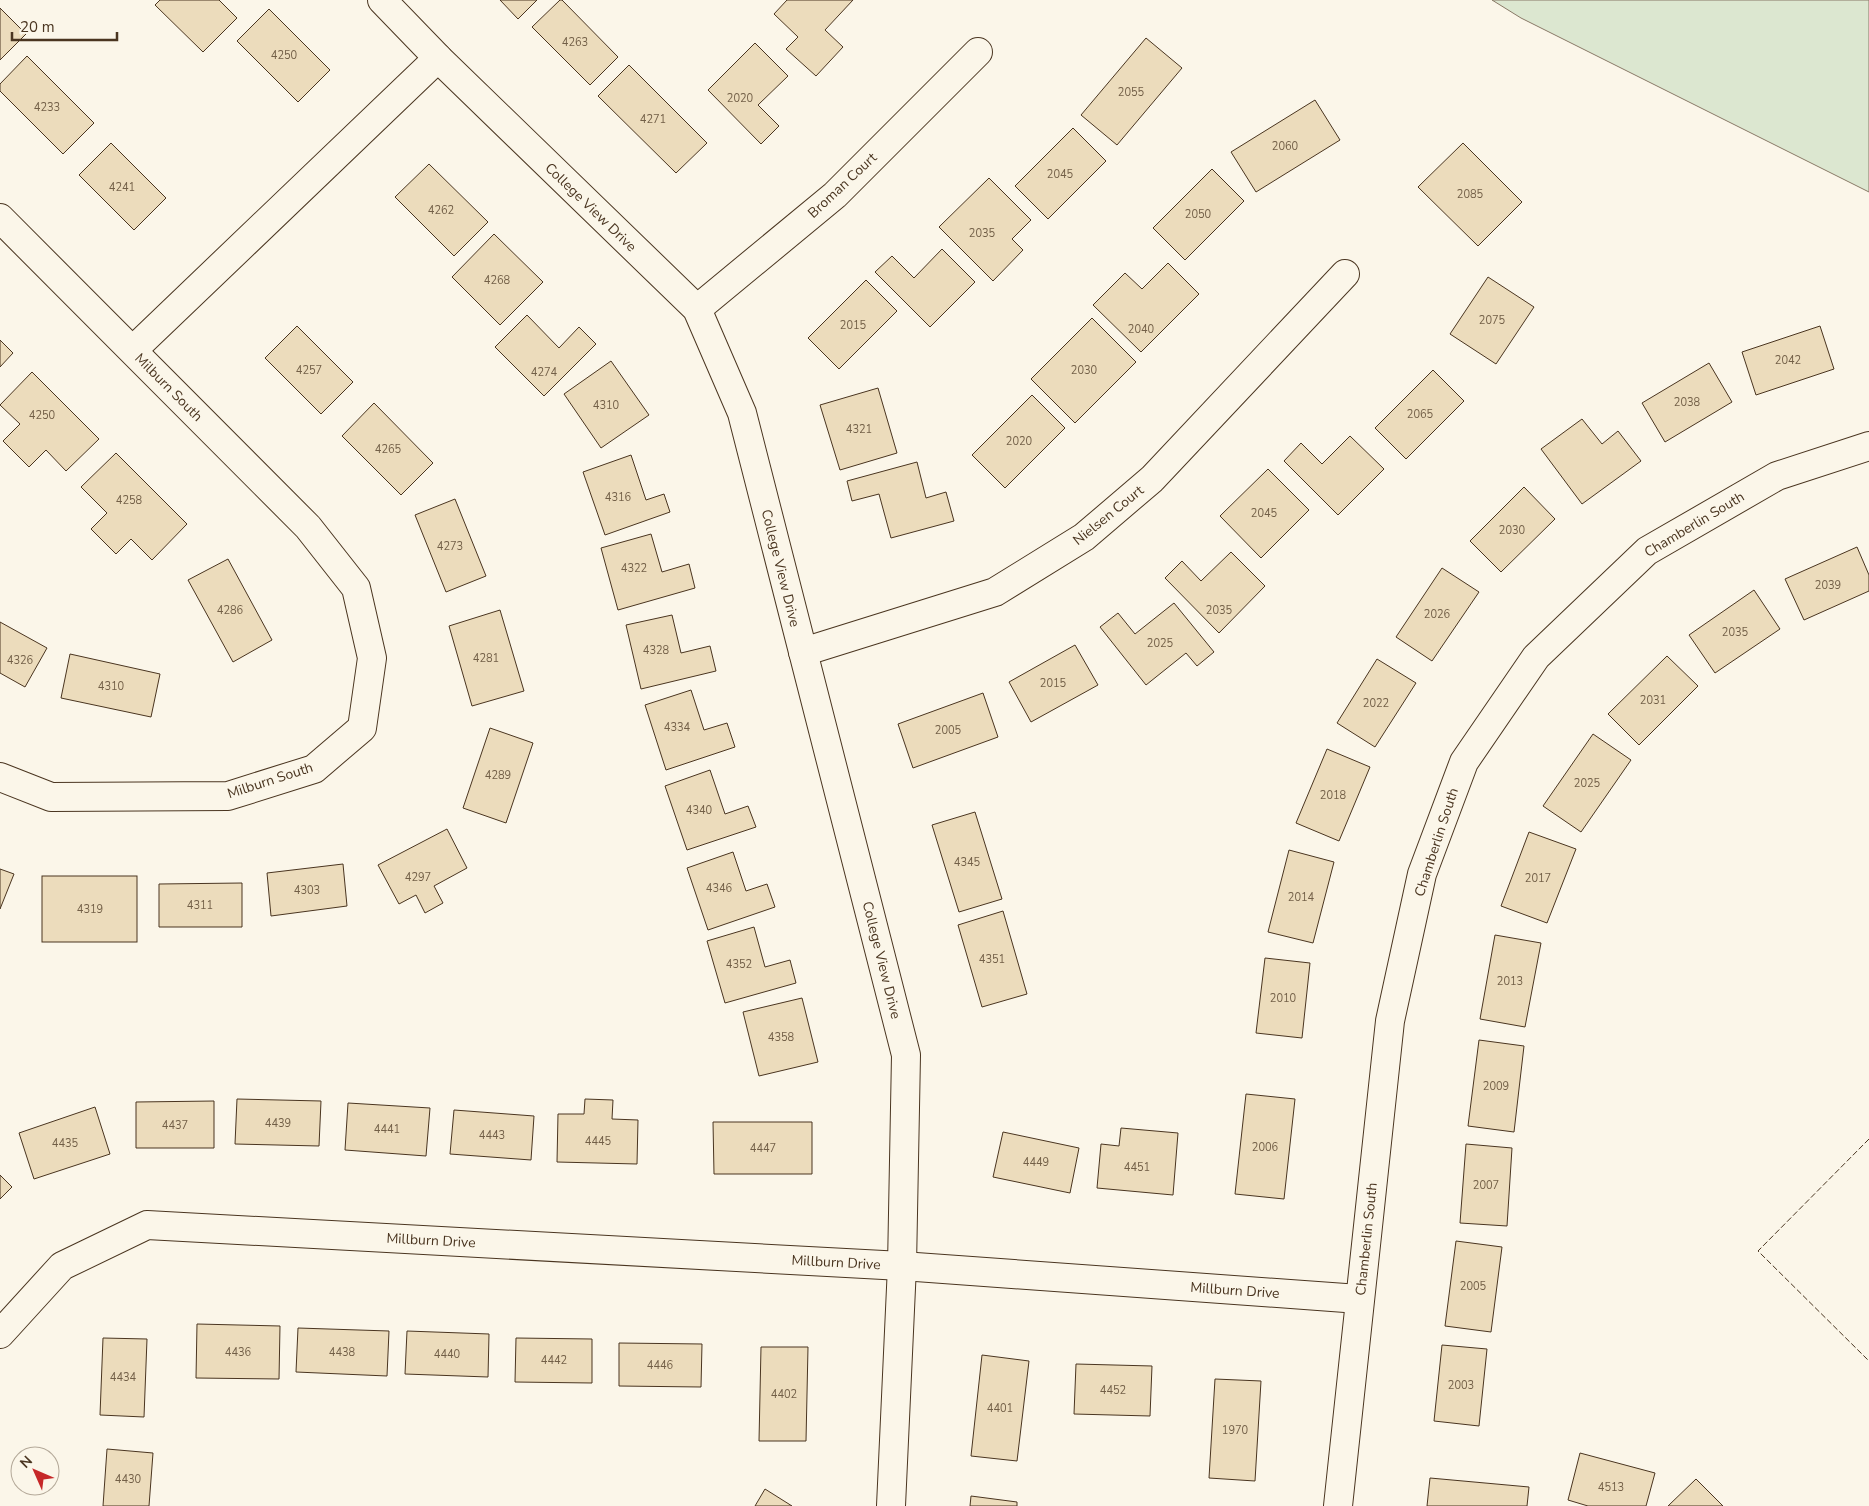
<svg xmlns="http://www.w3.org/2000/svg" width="1869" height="1506" viewBox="0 0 1869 1506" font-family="'Nunito Sans',sans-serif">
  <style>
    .green { fill: #dce7d0; stroke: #887966 }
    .building { fill: #ecdcbc; stroke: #4a3520 }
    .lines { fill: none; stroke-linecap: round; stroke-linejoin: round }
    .minor-casing { stroke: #4a3520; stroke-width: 30 }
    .minor { stroke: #fbf6e9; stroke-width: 28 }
    .fence { stroke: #4a3520; stroke-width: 1; stroke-dasharray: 6 2.5; stroke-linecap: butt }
    .labels { text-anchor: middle; stroke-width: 4; stroke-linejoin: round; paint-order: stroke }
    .number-label { font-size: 11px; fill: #725f47 }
    .street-label { font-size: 14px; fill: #4a3520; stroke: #fbf6e9 }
  </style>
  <rect width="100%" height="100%" fill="#fbf6e9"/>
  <path class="green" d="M1492 0H1869V192L1521 18Z"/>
  <g class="building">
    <path d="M160 0H219L237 18 203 52 155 5Z"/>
    <path d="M500 0H537L518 19Z"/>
    <path d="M560 0H562L618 57 590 85 532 27Z"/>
    <path d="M787 0H853L825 30 843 47 816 76 786 49 798 37 774 14Z"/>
    <path d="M0 8 26 34 0 60Z"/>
    <path d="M269 9 330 70 298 102 237 41Z"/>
    <path d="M1146 38 1182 68 1117 145 1081 115Z"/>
    <path d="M755 43 788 76 758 105 779 126 761 144 708 90Z"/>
    <path d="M27 56 94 123 63 154 0 91V84Z"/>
    <path d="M629 65 707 143 676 173 598 96Z"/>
    <path d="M1315 100 1340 140 1256 192 1231 152Z"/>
    <path d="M1073 128 1106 161 1048 219 1015 186Z"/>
    <path d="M111 143 166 198 134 230 79 175Z"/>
    <path d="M1463 143 1522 202 1478 246 1418 187Z"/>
    <path d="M429 164 488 222 454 256 395 197Z"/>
    <path d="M1212 169 1244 201 1185 260 1153 228Z"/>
    <path d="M989 178 1031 220 1012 239 1023 250 993 281 939 227Z"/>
    <path d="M494 234 543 282 500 325 452 277Z"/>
    <path d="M942 249 975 282 930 327 875 272 892 256 914 278Z"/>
    <path d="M1168 263 1199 294 1141 352 1093 305 1125 273 1142 289Z"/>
    <path d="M1488 277 1534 307 1496 364 1450 334Z"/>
    <path d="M866 280 897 311 839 369 808 338Z"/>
    <path d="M527 315 559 348 579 327 596 344 544 396 495 347Z"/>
    <path d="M1092 318 1136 362 1075 423 1031 379Z"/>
    <path d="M297 326 353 382 321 414 265 358Z"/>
    <path d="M1820 326 1834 369 1756 395 1742 352Z"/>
    <path d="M0 340 13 353 0 367Z"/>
    <path d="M611 361 649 415 601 448 564 394Z"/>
    <path d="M1709 363 1732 402 1665 442 1642 403Z"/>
    <path d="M1433 370 1464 401 1406 459 1375 428Z"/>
    <path d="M32 372 99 439 66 471 46 450 29 467 3 441 20 424 0 405Z"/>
    <path d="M878 388 897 453 840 470 820 405Z"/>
    <path d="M1032 395 1065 428 1005 488 972 455Z"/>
    <path d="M374 403 433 463 401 495 342 436Z"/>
    <path d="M1582 419 1602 444 1618 431 1641 461 1582 504 1541 449Z"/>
    <path d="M1350 436 1384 469 1338 515 1284 461 1301 443 1322 464Z"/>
    <path d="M116 453 187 524 152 560 131 539 116 554 91 529 107 513 81 487Z"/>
    <path d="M631 455 646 500 664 494 670 512 605 535 583 472Z"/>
    <path d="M917 462 926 498 946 492 954 521 891 538 879 494 852 501 847 481Z"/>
    <path d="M1268 469 1309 510 1261 558 1220 516Z"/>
    <path d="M1524 487 1555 519 1501 572 1470 541Z"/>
    <path d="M455 499 486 576 446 592 415 515Z"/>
    <path d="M651 534 662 572 689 564 695 588 618 610 601 548Z"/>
    <path d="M1857 547 1869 575V591L1804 620 1785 579Z"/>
    <path d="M1231 552 1265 586 1219 633 1165 578 1182 561 1201 581Z"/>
    <path d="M228 559 272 640 233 662 188 580Z"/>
    <path d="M1442 568 1479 592 1432 661 1396 637Z"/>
    <path d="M1754 590 1780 629 1715 673 1689 635Z"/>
    <path d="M1174 603 1214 652 1197 666 1186 653 1146 685 1100 627 1118 613 1135 634Z"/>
    <path d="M500 610 524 691 472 706 449 626Z"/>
    <path d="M672 615 681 653 710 646 716 671 641 689 626 625Z"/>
    <path d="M0 622 47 648 25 687 0 673Z"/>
    <path d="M1075 645 1098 685 1031 722 1009 682Z"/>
    <path d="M70 654 160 674 151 717 61 698Z"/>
    <path d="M1667 656 1698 686 1639 745 1608 714Z"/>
    <path d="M1377 659 1416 683 1375 747 1337 723Z"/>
    <path d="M691 690 704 730 727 723 735 747 666 770 645 705Z"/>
    <path d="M983 693 998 737 913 768 898 724Z"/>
    <path d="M490 728 533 743 506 823 463 808Z"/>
    <path d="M1593 734 1631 760 1581 832 1543 806Z"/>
    <path d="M1327 749 1370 767 1339 841 1296 823Z"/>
    <path d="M710 770 725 814 748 806 756 827 687 850 665 786Z"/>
    <path d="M975 812 1002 899 959 912 932 825Z"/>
    <path d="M447 829 467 868 434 886 443 903 425 913 416 895 399 904 378 865Z"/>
    <path d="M1529 832 1576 849 1547 923 1501 906Z"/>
    <path d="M1289 850 1334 862 1313 943 1268 932Z"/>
    <path d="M733 852 746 891 767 884 775 907 708 930 687 868Z"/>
    <path d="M343 864 347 906 271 916 267 873Z"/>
    <path d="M0 869 14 874 0 909Z"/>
    <rect x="42" y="876" width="95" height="66"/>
    <path d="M242 883V927H159V884Z"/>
    <path d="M1003 911 1027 994 982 1007 958 925Z"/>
    <path d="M754 927 765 967 790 960 796 983 725 1003 707 941Z"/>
    <path d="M1495 935 1541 943 1525 1027 1480 1019Z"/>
    <path d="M1265 958 1310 963 1302 1038 1256 1033Z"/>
    <path d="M802 998 818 1062 759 1076 743 1012Z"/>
    <path d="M1479 1040 1524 1046 1514 1132 1468 1126Z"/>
    <path d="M1246 1094 1295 1099 1284 1199 1235 1194Z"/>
    <path d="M237 1099 321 1101 319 1146 235 1144Z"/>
    <path d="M585 1099 613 1100 612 1119 638 1120 637 1164 557 1162 558 1114H584Z"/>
    <path d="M214 1101V1148H136V1102Z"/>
    <path d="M348 1103 430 1108 426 1156 345 1150Z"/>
    <path d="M95 1107 110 1154 34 1179 19 1133Z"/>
    <path d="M454 1110 534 1116 531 1160 450 1154Z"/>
    <path d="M713 1122H812V1174H714Z"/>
    <path d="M1121 1128 1178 1133 1173 1195 1097 1188 1101 1144 1119 1146Z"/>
    <path d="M1003 1132 1079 1148 1070 1193 993 1177Z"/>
    <path d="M1466 1144 1512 1148 1507 1226 1460 1223Z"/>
    <path d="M0 1175 12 1187 0 1199Z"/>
    <path d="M1456 1241 1502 1247 1491 1332 1445 1326Z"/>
    <path d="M197 1324 280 1326 279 1379 196 1378Z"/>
    <path d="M298 1328 389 1331 387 1376 296 1372Z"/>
    <path d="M407 1331 489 1334 488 1377 405 1374Z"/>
    <path d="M103 1338 147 1339 144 1417 100 1415Z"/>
    <path d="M516 1338 592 1339V1383L515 1382Z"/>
    <path d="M619 1343 702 1344 701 1387 619 1386Z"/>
    <path d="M1442 1345 1487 1349 1479 1426 1434 1421Z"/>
    <path d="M761 1347H808L806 1441H759Z"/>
    <path d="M982 1355 1029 1361 1017 1461 971 1456Z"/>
    <path d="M1076 1364 1152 1366 1150 1416 1074 1414Z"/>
    <path d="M1215 1379 1261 1381 1255 1481 1209 1478Z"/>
    <path d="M107 1449 153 1453 149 1506H103Z"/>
    <path d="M1580 1453 1655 1473 1646 1506H1588L1568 1500Z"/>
    <path d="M1430 1478 1529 1487 1527 1506H1427Z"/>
    <path d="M1696 1479 1723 1506H1668Z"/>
    <path d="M765 1489 792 1506H755Z"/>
    <path d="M971 1496 1017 1502V1506H970Z"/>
  </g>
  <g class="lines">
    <g class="minor-casing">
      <g id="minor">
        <path d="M382 0 438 58 697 309 742 413 906 1055 902 1266 891 1506"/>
        <path d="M0 218 308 527 356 588 372 658 362 728 314 769 228 796 51 797 0 777"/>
        <path d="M697 309 835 195 978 52"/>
        <path d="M133 350 438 58"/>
        <path d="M803 652 995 592 1084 537 1152 479 1345 274"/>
        <path d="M0 1334 62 1266 147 1225 902 1266 1359 1299"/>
        <path d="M1338 1506 1390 1021 1422 874 1464 762 1536 657 1647 551 1777 476 1869 446"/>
      </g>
    </g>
    <use href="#minor" class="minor"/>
    <path class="fence" d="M1869 1139 1758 1251 1869 1361"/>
  </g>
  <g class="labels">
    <g class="number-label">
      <text x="575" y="46">4263</text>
      <text x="284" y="59">4250</text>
      <text x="1131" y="96">2055</text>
      <text x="740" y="102">2020</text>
      <text x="47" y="111">4233</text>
      <text x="653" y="123">4271</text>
      <text x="1285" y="150">2060</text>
      <text x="1060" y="178">2045</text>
      <text x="122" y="191">4241</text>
      <text x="1470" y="198">2085</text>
      <text x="441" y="214">4262</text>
      <text x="1198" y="218">2050</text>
      <text x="982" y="237">2035</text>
      <text x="497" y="284">4268</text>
      <text x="1492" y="324">2075</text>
      <text x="853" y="329">2015</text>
      <text x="1141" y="333">2040</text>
      <text x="1788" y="364">2042</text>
      <text x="309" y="374">4257</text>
      <text x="1084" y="374">2030</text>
      <text x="544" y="376">4274</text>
      <text x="1687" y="406">2038</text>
      <text x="606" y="409">4310</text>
      <text x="1420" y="418">2065</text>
      <text x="42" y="419">4250</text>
      <text x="859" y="433">4321</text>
      <text x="1019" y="445">2020</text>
      <text x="388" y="453">4265</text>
      <text x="618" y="501">4316</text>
      <text x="129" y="504">4258</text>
      <text x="1264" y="517">2045</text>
      <text x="1512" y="534">2030</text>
      <text x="450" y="550">4273</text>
      <text x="634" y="572">4322</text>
      <text x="1828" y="589">2039</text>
      <text x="230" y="614">4286</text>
      <text x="1219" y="614">2035</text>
      <text x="1437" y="618">2026</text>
      <text x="1735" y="636">2035</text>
      <text x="1160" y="647">2025</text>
      <text x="656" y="654">4328</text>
      <text x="486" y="662">4281</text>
      <text x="20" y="664">4326</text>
      <text x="1053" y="687">2015</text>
      <text x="111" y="690">4310</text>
      <text x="1653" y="704">2031</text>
      <text x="1376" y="707">2022</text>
      <text x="677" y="731">4334</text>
      <text x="948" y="734">2005</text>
      <text x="498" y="779">4289</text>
      <text x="1587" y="787">2025</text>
      <text x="1333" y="799">2018</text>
      <text x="699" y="814">4340</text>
      <text x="967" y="866">4345</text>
      <text x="418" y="881">4297</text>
      <text x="1538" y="882">2017</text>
      <text x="719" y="892">4346</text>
      <text x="307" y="894">4303</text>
      <text x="1301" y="901">2014</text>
      <text x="200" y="909">4311</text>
      <text x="90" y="913">4319</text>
      <text x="992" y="963">4351</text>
      <text x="739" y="968">4352</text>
      <text x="1510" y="985">2013</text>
      <text x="1283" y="1002">2010</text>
      <text x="781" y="1041">4358</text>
      <text x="1496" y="1090">2009</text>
      <text x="278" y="1127">4439</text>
      <text x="175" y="1129">4437</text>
      <text x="387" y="1133">4441</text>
      <text x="492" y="1139">4443</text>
      <text x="598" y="1145">4445</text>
      <text x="65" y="1147">4435</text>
      <text x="1265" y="1151">2006</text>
      <text x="763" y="1152">4447</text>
      <text x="1036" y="1166">4449</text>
      <text x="1137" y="1171">4451</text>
      <text x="1486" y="1189">2007</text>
      <text x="1473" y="1290">2005</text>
      <text x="238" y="1356">4436</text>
      <text x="342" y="1356">4438</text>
      <text x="447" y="1358">4440</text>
      <text x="554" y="1364">4442</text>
      <text x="660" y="1369">4446</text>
      <text x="123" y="1381">4434</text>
      <text x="1461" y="1389">2003</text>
      <text x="1113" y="1394">4452</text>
      <text x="784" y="1398">4402</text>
      <text x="1000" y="1412">4401</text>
      <text x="1235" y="1434">1970</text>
      <text x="128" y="1483">4430</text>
      <text x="1611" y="1491">4513</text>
    </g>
    <g class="street-label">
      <text transform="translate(842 185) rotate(-43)" y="5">Broman Court</text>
      <text transform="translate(591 207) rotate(44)" y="5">College View Drive</text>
      <text transform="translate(169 387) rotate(45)" y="5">Milburn South</text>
      <text transform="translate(1108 515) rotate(-39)" y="5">Nielsen Court</text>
      <text transform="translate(1694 524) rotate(-31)" y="5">Chamberlin South</text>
      <text transform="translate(781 568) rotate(76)" y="5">College View Drive</text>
      <text transform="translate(270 780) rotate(-18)" y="5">Milburn South</text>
      <text transform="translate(1436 842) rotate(-72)" y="5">Chamberlin South</text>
      <text transform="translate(882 960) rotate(76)" y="5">College View Drive</text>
      <text transform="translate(1366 1239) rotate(-84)" y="5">Chamberlin South</text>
      <text transform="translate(431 1240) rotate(3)" y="5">Millburn Drive</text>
      <text transform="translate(836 1262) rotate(3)" y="5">Millburn Drive</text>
      <text transform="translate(1235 1290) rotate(4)" y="5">Millburn Drive</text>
    </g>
  </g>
  <g transform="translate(35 1471) rotate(315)"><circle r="24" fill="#fbf6e9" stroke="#b4a999"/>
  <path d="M0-4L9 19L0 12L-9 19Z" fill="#c62828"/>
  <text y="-8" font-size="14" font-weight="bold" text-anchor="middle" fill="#4a3520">N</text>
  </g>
  <path d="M12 32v8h105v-8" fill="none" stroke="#4a3520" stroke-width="2.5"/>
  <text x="20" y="32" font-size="15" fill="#4a3520" stroke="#fbf6e9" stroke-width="4" paint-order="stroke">20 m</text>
</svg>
